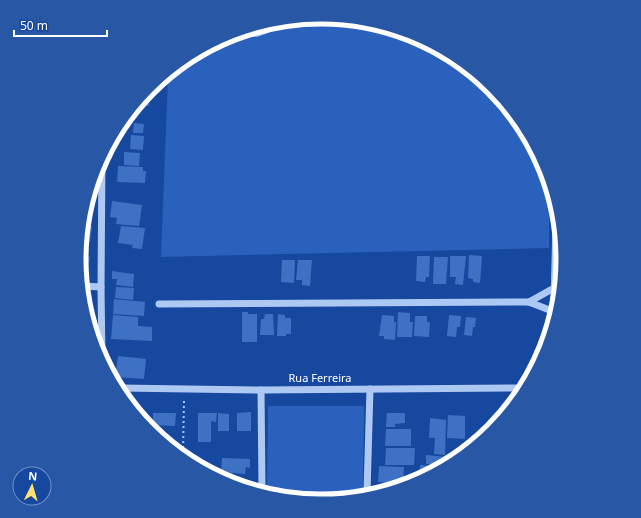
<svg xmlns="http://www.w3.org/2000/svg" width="641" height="518" viewBox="0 0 641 518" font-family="'Noto Sans',sans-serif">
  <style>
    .green { fill: #2961bc }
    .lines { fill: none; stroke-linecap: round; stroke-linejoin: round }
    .stream { stroke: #a0c2f6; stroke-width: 3.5 }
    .building { fill: #3e71c4 }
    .path { stroke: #adc8f3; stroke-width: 2; stroke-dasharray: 2 3; stroke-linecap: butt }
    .minor { stroke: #adc8f3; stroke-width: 7 }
    .labels { text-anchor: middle; stroke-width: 3; stroke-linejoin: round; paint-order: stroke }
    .street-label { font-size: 11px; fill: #fff; stroke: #15489e }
    .rim { fill: none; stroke: #fff; stroke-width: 5 }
  </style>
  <rect width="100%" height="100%" fill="#15489e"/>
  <g class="green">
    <path d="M321 17 413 36 492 88 544 167 549 189V248L161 257 168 75 228 35Z"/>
    <path d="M268 406H364L363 492 338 498 298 497 267 490Z"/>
  </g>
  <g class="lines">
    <path class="stream" d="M231 35H257L293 22"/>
  </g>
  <g class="building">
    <path d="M147 92H150L149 106 138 105Z"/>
    <path d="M133 113 131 125 125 124Z"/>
    <path d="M134 123 144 124 143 133H133Z"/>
    <path d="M131 135 144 136 143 150 130 149Z"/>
    <path d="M124 152 140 153 139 166 124 165Z"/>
    <path d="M118 166 143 167V171H146L145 183 117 182Z"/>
    <path d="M112 201 142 205 139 226 116 224 117 218 110 217Z"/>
    <path d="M89 206H90V224L86 223Z"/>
    <path d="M85 226H92L90 242H82Z"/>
    <path d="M121 226 145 228 142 249 132 248 133 245 118 243Z"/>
    <path d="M81 249H88V257L90 256 89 262H79V259Z"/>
    <path d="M469 255 482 256 480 283 473 282V279L468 278Z"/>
    <path d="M417 256H430L429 277H426L425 282 416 281Z"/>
    <path d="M450 256H466L463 285 455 284 456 277H450Z"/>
    <path d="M434 257H448L446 284H433Z"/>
    <path d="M282 260H295L294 283 281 282Z"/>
    <path d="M298 260H312L310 286 302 285V280H296Z"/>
    <path d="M112 271 134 274 133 287 116 285 117 279H112Z"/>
    <path d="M116 287 134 288 133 300 115 298Z"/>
    <path d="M114 299 145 302 144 316 113 314Z"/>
    <path d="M242 312H248V314H257V342H242Z"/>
    <path d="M398 312 410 313V322H413L412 337H397Z"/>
    <path d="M265 314H273L274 335H260L261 319H264Z"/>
    <path d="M278 314 285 315V318H291V334H286V336H277Z"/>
    <path d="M113 315 138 317V326L152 327V341L111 339Z"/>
    <path d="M382 315 394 316V322H396L395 340 384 339V336H379Z"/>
    <path d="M449 315 461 316 460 327H457L456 337 447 336Z"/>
    <path d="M415 316H427V322H430L429 337 414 336Z"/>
    <path d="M466 317 476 318 475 327H473L472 336 464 335Z"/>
    <path d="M118 356 146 359 144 379 115 377Z"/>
    <path d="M251 412V431H237V413Z"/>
    <path d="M153 413H176L175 426 153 425Z"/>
    <path d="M198 413H217L216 422 211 421V442H198Z"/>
    <path d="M218 413 229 414V431H218Z"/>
    <path d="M387 413H405V423L395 424V427H386Z"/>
    <path d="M448 415 465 416V439L447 438Z"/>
    <path d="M430 418 446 420 445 455 434 454 435 438H429Z"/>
    <path d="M386 429H411V446H385Z"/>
    <path d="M386 448H415L414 465H385Z"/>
    <path d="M426 455 446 457V461L439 465 426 464Z"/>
    <path d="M222 458 250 459V468L246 467 245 474 221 472Z"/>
    <path d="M420 465 432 466V470L419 479Z"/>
    <path d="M379 466 404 467 403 483 378 482Z"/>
    <path d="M221 476H230L229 480 249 481V487L228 482 220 478Z"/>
    <path d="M378 485H397V486L378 490Z"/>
  </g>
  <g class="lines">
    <path class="path" d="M183 453 184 398"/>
    <g class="minor">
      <path d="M102 159 101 287 102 359"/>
      <path d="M84 286 101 287"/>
      <path d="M554 301 556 224"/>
      <path d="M529 302 554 288"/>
      <path d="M159 304 529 302 552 311"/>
      <path d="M121 388 261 390 520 388"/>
      <path d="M261 390 262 489"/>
      <path d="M367 492 370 389"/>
      <path d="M316 500H323"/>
    </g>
  </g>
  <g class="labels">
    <g class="street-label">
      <text x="320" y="382">Rua Ferreira</text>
    </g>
  </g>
  <path d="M0 0H641V518H0ZM86 259a235 235 0 1 1 470 0a235 235 0 1 1-470 0Z" fill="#2857a6" fill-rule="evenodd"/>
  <path class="rim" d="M86 259a235 235 0 1 1 470 0a235 235 0 1 1-470 0Z"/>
  <g transform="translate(32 486) rotate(5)"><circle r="19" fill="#15489e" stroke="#7391c5"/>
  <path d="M0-3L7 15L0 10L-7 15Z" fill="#ffdf6f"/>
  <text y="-6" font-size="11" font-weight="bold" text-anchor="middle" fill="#ffffff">N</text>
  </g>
  <path d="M14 30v6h93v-6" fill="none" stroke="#ffffff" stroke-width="2"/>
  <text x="20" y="30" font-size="12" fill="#ffffff" stroke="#15489e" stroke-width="3" paint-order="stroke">50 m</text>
</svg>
